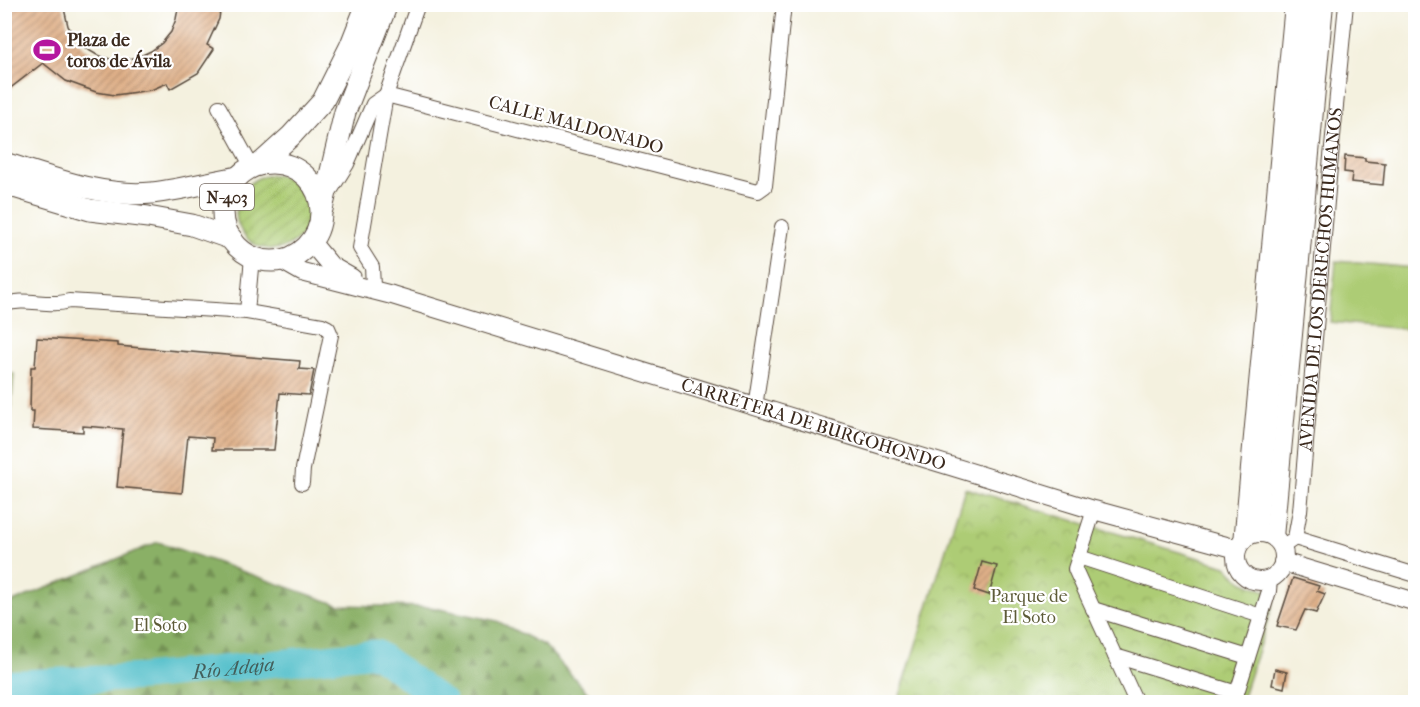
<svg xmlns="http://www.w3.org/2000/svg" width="1420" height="707" viewBox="0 0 1420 707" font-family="'IM FELL French Canon',serif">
<defs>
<pattern id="forest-firs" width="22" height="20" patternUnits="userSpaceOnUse" patternTransform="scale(1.5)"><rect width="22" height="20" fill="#8ab066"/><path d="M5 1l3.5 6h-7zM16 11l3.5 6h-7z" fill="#728f53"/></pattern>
<pattern id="park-crowns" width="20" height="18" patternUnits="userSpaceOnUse" patternTransform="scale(1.5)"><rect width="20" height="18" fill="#adcc74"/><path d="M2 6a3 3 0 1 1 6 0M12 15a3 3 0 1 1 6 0" fill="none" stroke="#96af64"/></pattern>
<pattern id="garden-furrows" width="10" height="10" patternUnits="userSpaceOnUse" patternTransform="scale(1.5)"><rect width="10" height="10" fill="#adcc74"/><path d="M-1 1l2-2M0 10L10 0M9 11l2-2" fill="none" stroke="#96af64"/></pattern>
<pattern id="building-hatch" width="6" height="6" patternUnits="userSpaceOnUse" patternTransform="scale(1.5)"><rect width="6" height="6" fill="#dfb088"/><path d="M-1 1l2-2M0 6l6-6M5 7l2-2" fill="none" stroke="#b68f6f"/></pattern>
</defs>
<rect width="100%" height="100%" fill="#fff"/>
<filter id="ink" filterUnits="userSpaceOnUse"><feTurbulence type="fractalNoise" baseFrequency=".0167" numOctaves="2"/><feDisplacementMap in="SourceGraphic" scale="12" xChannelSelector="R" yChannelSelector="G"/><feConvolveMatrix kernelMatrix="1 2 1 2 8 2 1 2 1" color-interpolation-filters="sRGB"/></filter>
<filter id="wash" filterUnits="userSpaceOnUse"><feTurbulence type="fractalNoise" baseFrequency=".008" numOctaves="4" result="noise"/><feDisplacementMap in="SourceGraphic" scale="24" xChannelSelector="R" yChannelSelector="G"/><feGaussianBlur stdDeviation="1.35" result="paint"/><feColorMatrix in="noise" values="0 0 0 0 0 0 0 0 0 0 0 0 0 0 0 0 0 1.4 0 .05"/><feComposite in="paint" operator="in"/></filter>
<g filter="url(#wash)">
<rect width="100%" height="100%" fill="#f4f1df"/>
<path fill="#adcc74" stroke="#747b49" stroke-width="1.5" d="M1336,261L1415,268V330L1330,322Z"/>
<path fill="url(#forest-firs)" stroke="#626d42" stroke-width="1.5" d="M158,542L339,605L430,607L497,621L545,646L596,702H5V605Z"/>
<g fill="url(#park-crowns)" stroke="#747b49" stroke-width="1.5">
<path d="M5,373L14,374L5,485L4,373Z"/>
<path d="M965,488L1226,566L1241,581L1266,591L1273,584L1280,583L1241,702H898Z"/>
</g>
<circle fill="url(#garden-furrows)" stroke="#747b49" stroke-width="1.5" cx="273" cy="212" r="37"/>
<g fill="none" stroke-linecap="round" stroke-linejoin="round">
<path stroke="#52bfca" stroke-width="27" id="s1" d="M4,684L144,677L376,653L443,702"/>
</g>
<g id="blocks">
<g fill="url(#building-hatch)">
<path d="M4,4H63L68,26L75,38L85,48L97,55L110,59L124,60L138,57L151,51L162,43L171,32L176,19L179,4H221L219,19L207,45L214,49L198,73L170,89L167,83L151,90L115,95L96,92L66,81L43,63L4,93Z"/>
<path d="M1345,156L1365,158V161L1385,163L1383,185L1351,182L1352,173L1344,172Z"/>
<path d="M37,338L118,343V346L300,361L299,369L314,370L309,395L280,393L274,450H212L213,438L188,436L182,493L117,487L123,429L83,426V432L33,429L34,411H30L31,367H35Z"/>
<path d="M982,562L997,566L989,595L974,590Z"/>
<path d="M1293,578L1319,586L1317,591L1325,594L1316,613L1305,610L1296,630L1277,626Z"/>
<path d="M1275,669L1287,672L1284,688L1272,685Z"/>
</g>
</g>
</g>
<g filter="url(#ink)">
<use href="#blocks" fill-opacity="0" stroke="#57483b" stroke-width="1.5"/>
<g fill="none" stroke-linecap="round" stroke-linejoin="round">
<defs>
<g id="minor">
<path d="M386,95L758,191L765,186L784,4"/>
<path d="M219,107L252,167"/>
<path d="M332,188L347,164L373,104L386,95"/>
<path d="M373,286L372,267L360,248L386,95L418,4"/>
<path d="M4,305C25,296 48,308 69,301L247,312L322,325L328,328L331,335L303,469L302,483"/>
<path d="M247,312L252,257"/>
<path d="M755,407L782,227"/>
<path d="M1094,510L1075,569L1136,702"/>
<path d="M1295,538L1416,575"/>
<path d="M1241,542L1292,4"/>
<path id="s2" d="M1282,547L1295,538L1300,511L1330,167L1346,4"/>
<path d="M1079,557L1261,616"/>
<path d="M1093,609L1248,657"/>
<path d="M1115,656L1237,693"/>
<path d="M1234,702L1269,591L1270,579"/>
</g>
<g id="major">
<path d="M311,242L331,266L352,278"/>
<path id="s3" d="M281,260L302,272L392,295L1094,510L1237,549"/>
<path d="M1257,533L1307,4"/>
<circle cx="1260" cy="557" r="24"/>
<path d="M1274,537L1324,4"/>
<path d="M1283,562L1416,602"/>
</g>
<g id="highway">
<path d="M4,163C51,177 102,198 152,193C181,190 209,182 238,177"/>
<circle cx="272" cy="212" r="49"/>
<path d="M259,165L291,136L323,101L350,47L367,4"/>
<path d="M4,184L90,210L148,217L192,225L232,239"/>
<path d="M322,209L345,112L387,4"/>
</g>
</defs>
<use href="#minor" stroke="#57483b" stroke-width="16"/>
<use href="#major" stroke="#57483b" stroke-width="20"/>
<use href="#highway" stroke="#57483b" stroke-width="23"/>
<use href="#minor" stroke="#fff" stroke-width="14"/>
<use href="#major" stroke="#fff" stroke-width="18"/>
<use href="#highway" stroke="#fff" stroke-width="21"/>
</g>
</g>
<defs>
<symbol id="stadium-bare" viewBox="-9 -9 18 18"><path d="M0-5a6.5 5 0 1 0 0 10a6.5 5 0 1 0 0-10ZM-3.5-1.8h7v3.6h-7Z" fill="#b5179e" stroke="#fff" stroke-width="2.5" paint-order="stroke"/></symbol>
</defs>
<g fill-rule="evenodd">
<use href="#stadium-bare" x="28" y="31" width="38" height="38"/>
</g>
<g text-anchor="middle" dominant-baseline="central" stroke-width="4.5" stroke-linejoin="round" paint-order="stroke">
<rect fill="#fff" stroke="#766a62" stroke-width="1.5" x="200" y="184" width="54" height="26" rx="4.5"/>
<g font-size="16" font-weight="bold" fill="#3b2a1e">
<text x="227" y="197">N-403</text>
</g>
<g font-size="18" font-weight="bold" fill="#3b2a1e" stroke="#fff" text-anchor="start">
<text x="67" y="40">Plaza de<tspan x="67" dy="21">toros de Ávila</tspan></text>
</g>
<g font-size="18" fill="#3b2a1e" stroke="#fff">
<text transform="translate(576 125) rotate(15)">CALLE MALDONADO</text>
<text stroke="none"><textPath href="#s2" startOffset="276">AVENIDA DE LOS DERECHOS HUMANOS</textPath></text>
<text stroke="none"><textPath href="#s3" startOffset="558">CARRETERA DE BURGOHONDO</textPath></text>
</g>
<g font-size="18" fill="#5d5b38" stroke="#fff">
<text x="1029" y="596">Parque de<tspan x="1029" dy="21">El Soto</tspan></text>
<text x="160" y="625">El Soto</text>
</g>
<g font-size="20" font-style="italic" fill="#435e5a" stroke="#fff">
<text stroke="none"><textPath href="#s1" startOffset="230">Río Adaja</textPath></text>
</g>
</g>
<rect width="1420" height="707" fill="none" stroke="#fff" stroke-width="24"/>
</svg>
